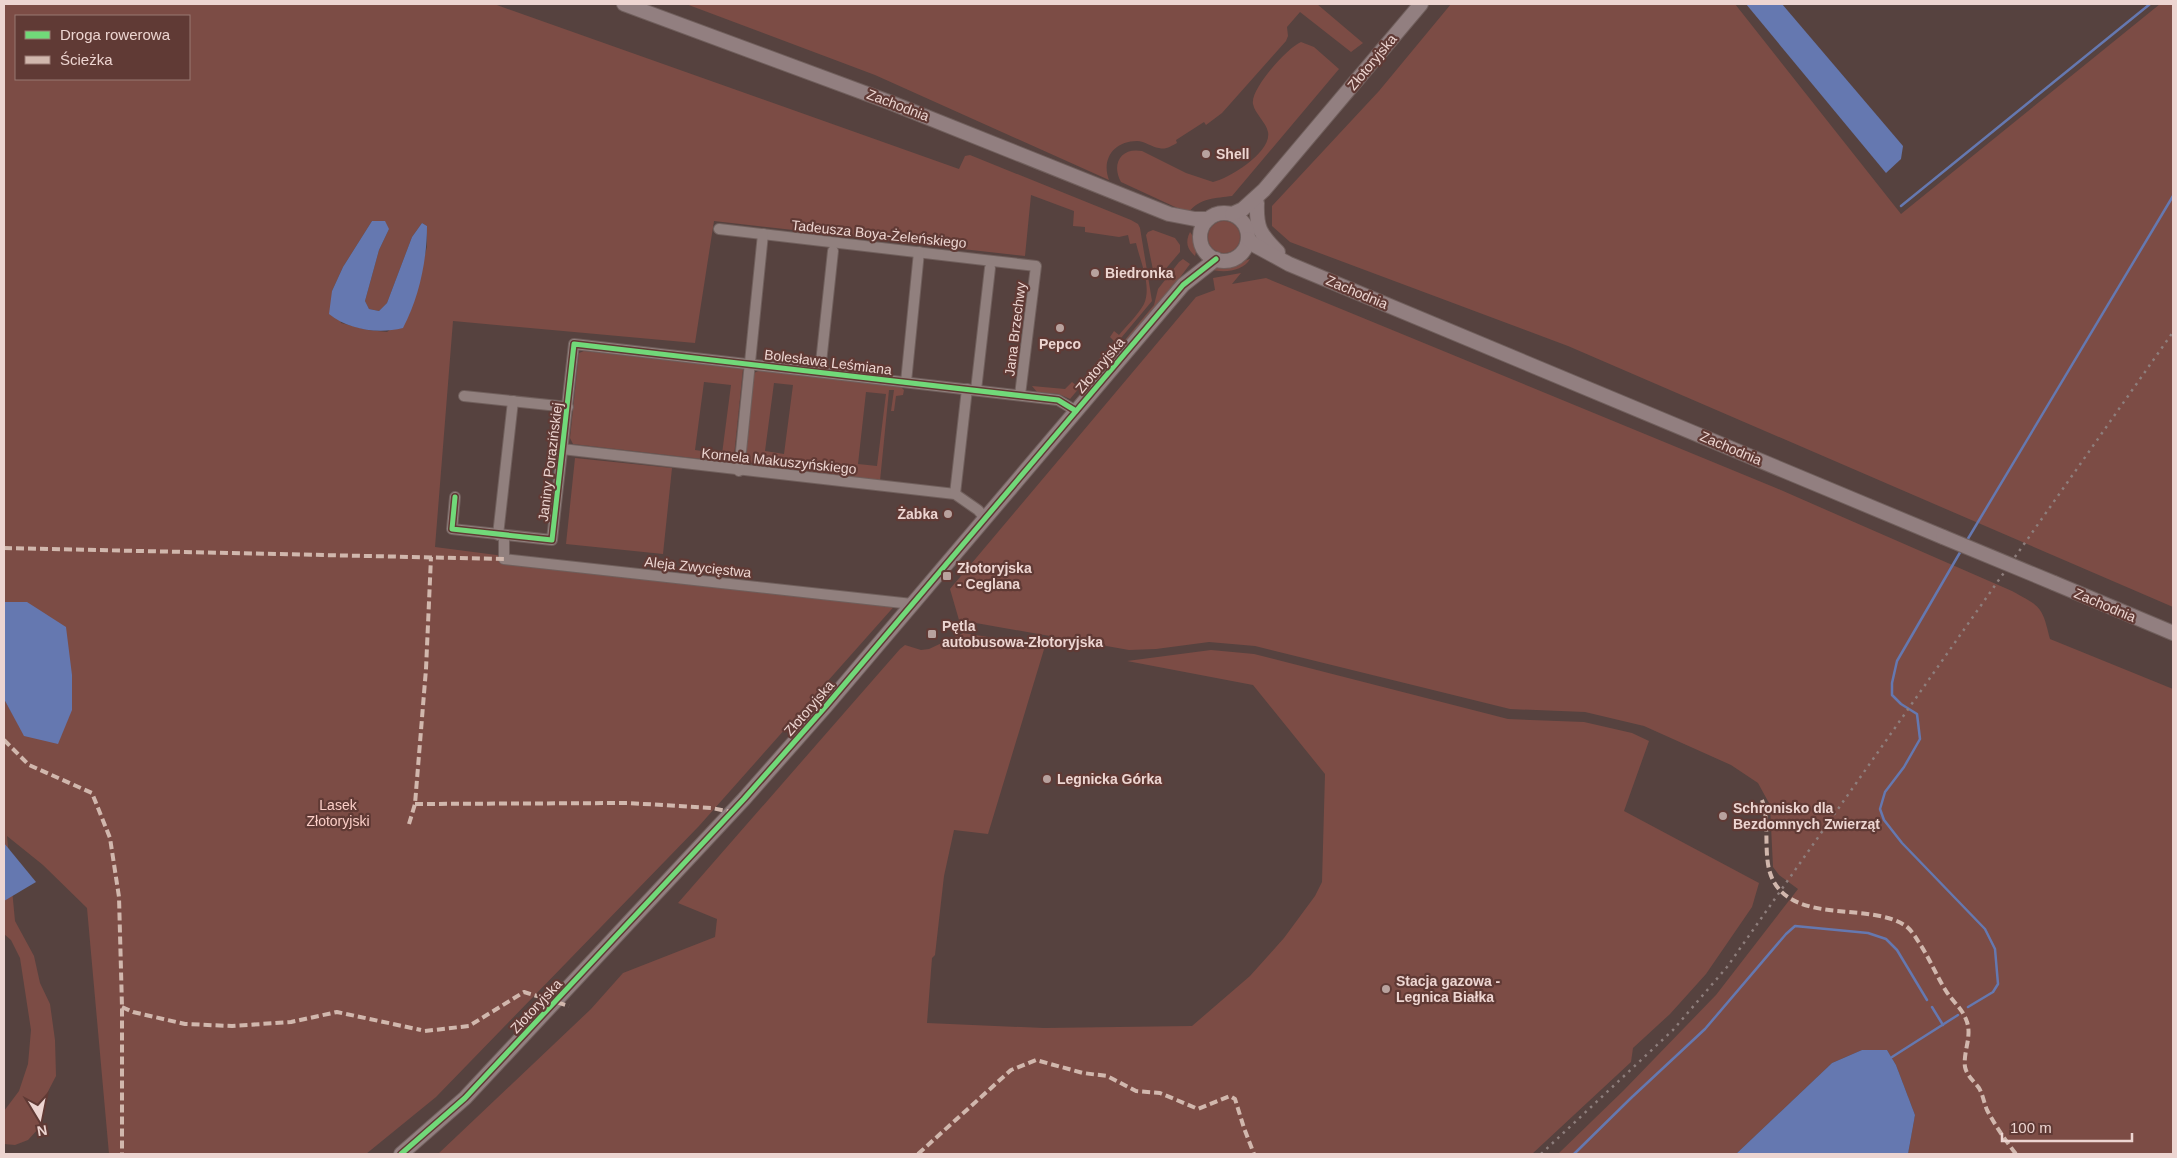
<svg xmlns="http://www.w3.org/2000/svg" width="2177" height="1158" viewBox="0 0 2177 1158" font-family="Arial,sans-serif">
<rect width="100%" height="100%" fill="#56423f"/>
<g fill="#7c4c45" fill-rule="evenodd">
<path d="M4,4H494L959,169L965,156L970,155L1131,220L1138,224L1140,228L1152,301L1070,399L1059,394L1037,392L1032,386L1065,389L1072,382L1077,386L1114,341L1110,337L1114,331L1119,335C1127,325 1138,315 1144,304C1152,286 1140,261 1136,243L1130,244L1128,235L1119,237L1085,232V227L1073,226L1074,211L1031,195L1025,256L714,221L695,343L453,321L435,547L675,578L898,602L699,826L436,1097L366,1154H109L87,908L43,865L7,836L15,921L34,956L40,983L50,1004L55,1040L56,1076L41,1105L39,1128L28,1140L15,1145L4,1144V1111L19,1091L28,1064L31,1030L20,958L11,940L4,934V699L25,736L27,602H4ZM16,16H189V79H16ZM372,221L389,229L379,250L365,301L369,309L379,311L387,303L412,237L422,223L427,226V247L409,315L387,332L368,330L341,323L332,291L343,267Z"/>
<path d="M686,4H1317L1363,43L1351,52L1300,12L1287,27L1288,36L1286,41L1222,113L1206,125L1204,122L1176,140L1177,143C1171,146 1166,150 1159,148C1151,147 1145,141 1137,141C1114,141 1101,159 1109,180L875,75Z"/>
<path d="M1451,4H1735L1901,214L2160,4H2173V607L1568,346L1290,242L1272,226V206L1379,91Z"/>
<path d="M1301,42L1314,47L1339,69L1232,196C1217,198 1199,198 1189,212H1186L1121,182C1111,164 1121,147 1142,151L1186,173L1213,182C1230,178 1272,152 1268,132C1266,122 1255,114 1253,104C1250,89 1288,47 1301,42Z"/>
<circle cx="1224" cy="237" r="16"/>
<path d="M1153,230L1175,238L1180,245V252L1158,278L1154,275L1146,235L1148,232Z"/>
<path d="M1190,232C1196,240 1198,246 1195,256C1187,249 1185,242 1190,232Z"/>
<path d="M1183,259L1190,264L1164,299L1079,398L1075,400L1154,305L1158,289L1179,262Z"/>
<path d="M1250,259C1243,272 1220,274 1208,268L1214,265H1231Z"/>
<path d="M1241,273L1232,284L1266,278L1776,488L2012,591C2041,607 2042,606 2050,639L2173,689V1154H1908L1915,1115L1896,1065L1887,1050H1862L1832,1063L1736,1154H1558L1624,1090L1716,995L1798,889L1779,875L1773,867L1770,805L1758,783L1731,765L1644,726L1585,712L1510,709L1255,646L1209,642L1156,649L1129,650L959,620L950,589L1196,297L1215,290L1213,278Z"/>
<path d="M584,351L743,369L734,456L728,462L573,444L570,438L579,353ZM704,382L731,385L722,454L695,450Z"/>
<path d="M761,370L901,387L904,390L903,395L896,396L894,411H891L894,390H889L880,481L759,467L742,458L751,374ZM774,383L793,385L784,454L765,451ZM866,392L886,394L877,466L858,464Z"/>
<path d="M575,458L672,468L663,554L566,544Z"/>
<path d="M963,633L1045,646L988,834L954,830L944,876L935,955L932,958L927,1023L1044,1028L1192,1026L1250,976L1284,938L1315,896L1322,882L1325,774L1253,685L1127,661L1211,650L1254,654L1508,719L1584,722L1632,733L1649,741L1624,811L1759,883L1752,907L1706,974L1670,1014L1633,1048L1631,1062L1532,1154H438L591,1009L623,973L715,937L717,919L678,903L900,649L905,645L921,650L929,649Z"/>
</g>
<g fill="#6578b0">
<path d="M1746,4H1782L1903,146L1901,159L1886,173Z"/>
<path d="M372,221H385L389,229L379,250L365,301L369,309L379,311L387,303L412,237L422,223L427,226C427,260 419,298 403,328C378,334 349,330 329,314L332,291L343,267Z"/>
<path d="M4,602H27L66,627L72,675V710L58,744L24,736L4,699Z"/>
<path d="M4,843L36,882L4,901Z"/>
<path d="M1862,1050H1887L1896,1065L1915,1115L1908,1154H1736L1832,1063Z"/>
</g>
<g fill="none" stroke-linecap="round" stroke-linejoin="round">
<g stroke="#6578b0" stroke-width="2.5">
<path d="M1901,206L2150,4"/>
<path d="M1966,542L2173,196"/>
<path d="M1962,549L1897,661L1892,683V695L1901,704L1917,714L1920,739L1904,767L1885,792L1880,809L1884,820L1902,843L1985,929L1995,949L1998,984L1993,992L1968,1007"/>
<path d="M1932,1007L1943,1025"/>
<path d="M1892,1057L1958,1015"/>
<path d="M1574,1154L1631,1098L1705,1029L1786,934L1795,926L1868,933L1886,939L1897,950L1927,1000"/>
</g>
<defs>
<g id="street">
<path d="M719,229L1036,266L1020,395"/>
<path d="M820,372L833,251"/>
<path d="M906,382L919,252"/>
<path d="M976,390L990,268"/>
<path d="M464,396L568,407"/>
<path d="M562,449L955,494L978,510L985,518"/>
<path d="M739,471L763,234"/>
<path d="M955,494L967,389"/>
<path d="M455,497L452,529L552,540L574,344L1058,400L1076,411"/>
<path d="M498,535L513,401"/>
<path d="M504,536V559L912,604"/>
</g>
<g id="secondary">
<path d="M624,4L889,102L1169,214L1195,219H1208"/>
<path d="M1257,203C1256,228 1260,234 1278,252"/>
<circle cx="1224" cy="237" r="24"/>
<path d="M1232,214L1243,209L1264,190L1421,4"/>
<path d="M1248,239L1256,246L1289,264L1943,537"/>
<path d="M2054,583L2173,633"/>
<path d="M401,1154L465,1098L744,799L826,706L1183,285L1216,259"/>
</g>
</defs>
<use href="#street" stroke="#705f5c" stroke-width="12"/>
<use href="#secondary" stroke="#705f5c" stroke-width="16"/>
<use href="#street" stroke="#91807e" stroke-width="10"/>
<use href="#secondary" stroke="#927f80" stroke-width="14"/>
<path stroke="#8e7e7c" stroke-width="2.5" stroke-dasharray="2.5 5" stroke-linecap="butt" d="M1541,1154L1673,1030L1727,967L2173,332"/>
<defs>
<path id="secondary-bridge" d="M1943,537L2054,583"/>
</defs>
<use href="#secondary-bridge" stroke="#705f5c" stroke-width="16" stroke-linecap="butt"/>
<use href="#secondary-bridge" stroke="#927f80" stroke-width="14"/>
<g stroke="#d1b7ad" stroke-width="4" stroke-dasharray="8 4" stroke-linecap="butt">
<path d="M4,548L504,559"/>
<path d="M4,740L29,765L92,793L110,838L119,897L122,1007V1154"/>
<path d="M1762,800C1771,825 1761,860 1774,882C1798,924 1870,902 1906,926C1911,930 1915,936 1918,941C1929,957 1936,975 1946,991C1953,1002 1963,1009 1967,1022C1972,1037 1963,1052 1965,1067C1967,1076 1974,1081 1979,1088C1983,1095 1984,1103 1987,1110C1995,1125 2005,1140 2016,1154"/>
<path d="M415,804L628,803L712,808L731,812"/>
<path d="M409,824L415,804L426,669L431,557"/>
<path d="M122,1007L133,1012L185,1024L232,1026L291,1022L337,1012L421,1030"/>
<path d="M425,1031L469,1026L524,992L569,1006"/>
<path d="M918,1154L1011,1070L1036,1060L1083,1073L1107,1076L1136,1091L1160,1093L1198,1109L1230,1096L1235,1099L1244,1128L1254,1154"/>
</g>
<defs>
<g id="cycleway">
<path d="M455,497L452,529L552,540L574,344L1058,400L1076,411"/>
<path d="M401,1154L465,1098L744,799L826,706L1183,285L1216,259"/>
</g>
</defs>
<use href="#cycleway" stroke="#603a35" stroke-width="8"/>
<use href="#cycleway" stroke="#71d979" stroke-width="5"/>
</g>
<g fill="#b8a29e" stroke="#603a35" stroke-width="2">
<circle cx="1206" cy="154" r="5"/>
<circle cx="1095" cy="273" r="5"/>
<circle cx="1060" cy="328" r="5"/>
<circle cx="948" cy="514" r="5"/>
<rect x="942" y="571" width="10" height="10" rx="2.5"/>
<rect x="927" y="629" width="10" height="10" rx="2.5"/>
<circle cx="1047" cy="779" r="5"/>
<circle cx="1723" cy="816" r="5"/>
<circle cx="1386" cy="989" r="5"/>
</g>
<g text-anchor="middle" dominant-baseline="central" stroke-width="4.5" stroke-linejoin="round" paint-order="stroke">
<g font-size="14" fill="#edd5d1" stroke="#603a35">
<text transform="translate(1372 62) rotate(-50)">Złotoryjska</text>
<text transform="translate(898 105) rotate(21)">Zachodnia</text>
<text transform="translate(879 234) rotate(6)">Tadeusza Boya-Żeleńskiego</text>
<text transform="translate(1357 292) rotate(23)">Zachodnia</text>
<text transform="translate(1015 329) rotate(-83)">Jana Brzechwy</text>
<text transform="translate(828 362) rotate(7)">Bolesława Leśmiana</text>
<text transform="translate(1100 365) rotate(-50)">Złotoryjska</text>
<text transform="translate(1731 448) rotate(23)">Zachodnia</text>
<text transform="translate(779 461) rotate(6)">Kornela Makuszyńskiego</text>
<text transform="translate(550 462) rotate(-83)">Janiny Porazińskiej</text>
<text transform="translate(698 567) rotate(6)">Aleja Zwycięstwa</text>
<text transform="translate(2105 605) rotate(23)">Zachodnia</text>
<text transform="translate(809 708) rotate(-49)">Złotoryjska</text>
<text transform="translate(536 1006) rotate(-47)">Złotoryjska</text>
</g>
<g font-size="14" font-weight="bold" fill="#edd5d1" stroke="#603a35" text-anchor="start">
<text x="1216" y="154">Shell</text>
<text x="1105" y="273">Biedronka</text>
<text x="1060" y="344" text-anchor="middle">Pepco</text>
<text x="938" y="514" text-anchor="end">Żabka</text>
<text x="957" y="568">Złotoryjska<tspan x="957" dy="16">- Ceglana</tspan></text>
<text x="942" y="626">Pętla<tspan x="942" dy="16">autobusowa-Złotoryjska</tspan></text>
<text x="1057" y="779">Legnicka Górka</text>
<text x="1733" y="808">Schronisko dla<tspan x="1733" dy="16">Bezdomnych Zwierząt</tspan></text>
<text x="1396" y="981">Stacja gazowa -<tspan x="1396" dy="16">Legnica Białka</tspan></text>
</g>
<g font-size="14" fill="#fbcec7" stroke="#603a35">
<text x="338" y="805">Lasek<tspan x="338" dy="16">Złotoryjski</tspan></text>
</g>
</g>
<rect width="2177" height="1158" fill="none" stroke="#edd5d1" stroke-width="10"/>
<rect x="15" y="15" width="175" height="65" fill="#603a35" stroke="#987873"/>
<rect x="25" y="31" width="25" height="8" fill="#71d979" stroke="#987873"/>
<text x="60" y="40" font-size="15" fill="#edd5d1">Droga rowerowa</text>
<rect x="25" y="56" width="25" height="8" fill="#d1b7ad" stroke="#987873"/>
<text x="60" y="65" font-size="15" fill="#edd5d1">Ścieżka</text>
<g transform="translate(40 1118) rotate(170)" stroke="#603a35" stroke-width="4" paint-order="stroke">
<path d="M0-4L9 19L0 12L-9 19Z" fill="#edd5d1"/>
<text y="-8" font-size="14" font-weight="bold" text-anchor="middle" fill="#edd5d1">N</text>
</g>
<path d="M2002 1133v8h130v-8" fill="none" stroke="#edd5d1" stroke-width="2.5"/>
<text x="2010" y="1133" font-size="15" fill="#edd5d1" stroke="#603a35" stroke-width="4" paint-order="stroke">100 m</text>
</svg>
